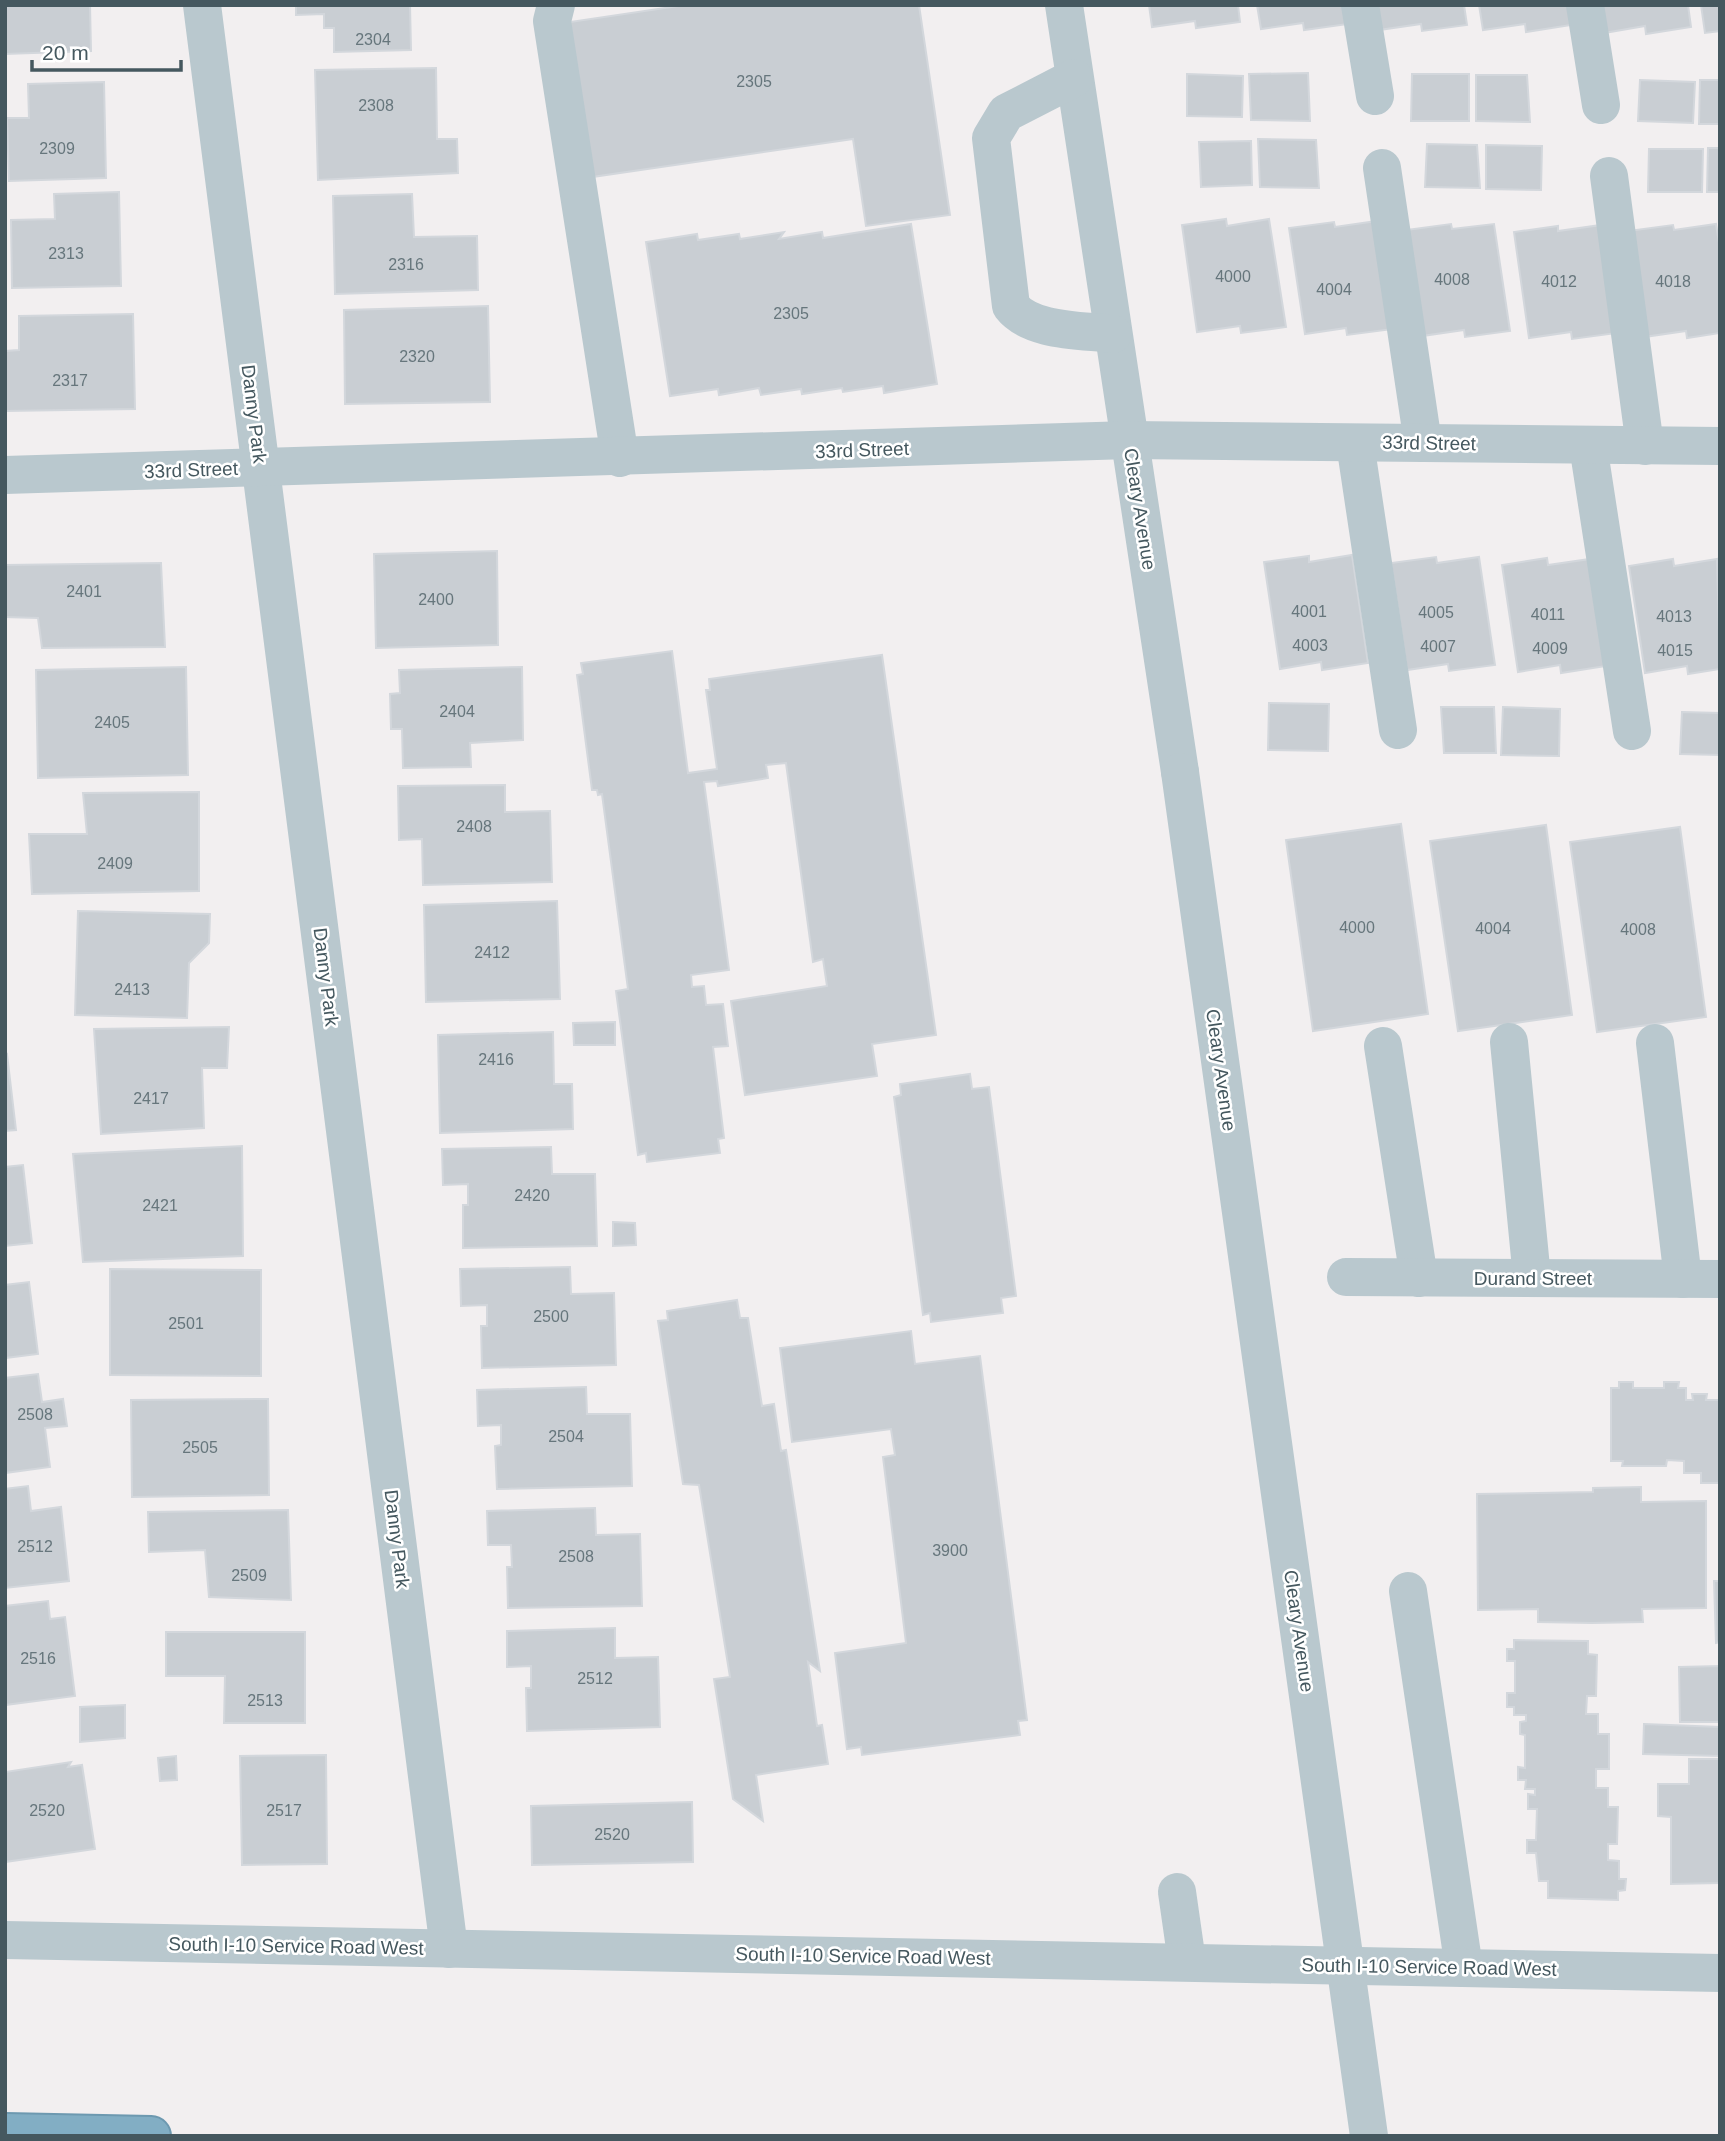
<svg xmlns="http://www.w3.org/2000/svg" width="1725" height="2141" viewBox="0 0 1725 2141" font-family="Arial,sans-serif">
<rect width="100%" height="100%" fill="#f2eff0"/>
<g fill="#c9ced3" stroke="#d3d7dc" stroke-width="2">
<path d="M5,5H90L91,51L5,54Z"/>
<path d="M296,5H410L411,50L334,52V28H324V14L296,15Z"/>
<path d="M685,5H919L950,215L866,226L853,139L592,177L570,22Z"/>
<path d="M1149,5H1238L1240,22L1196,28L1195,21L1152,27Z"/>
<path d="M1257,5H1346L1348,24L1304,30L1303,23L1261,29Z"/>
<path d="M1375,5H1464L1467,25L1422,31L1421,24L1379,30Z"/>
<path d="M1479,5H1568L1571,25L1526,32L1525,24L1483,30Z"/>
<path d="M1600,5H1688L1691,27L1646,34L1645,26L1604,33Z"/>
<path d="M1701,5H1720V31L1705,33Z"/>
<path d="M436,68L437,139H457L458,173L318,180L315,70Z"/>
<path d="M1308,73L1310,121L1251,120L1249,74Z"/>
<path d="M1187,74L1243,76L1242,117L1187,116Z"/>
<path d="M1412,74H1469V121H1411Z"/>
<path d="M1476,75H1527L1530,122L1476,121Z"/>
<path d="M1640,80L1695,82L1693,123L1638,121Z"/>
<path d="M1700,80H1720V124H1699Z"/>
<path d="M104,82L106,178L9,181L7,118H29L28,84Z"/>
<path d="M1258,139L1316,140L1319,188L1260,187Z"/>
<path d="M1251,141L1252,185L1201,187L1199,142Z"/>
<path d="M1427,144L1477,145L1480,188L1425,187Z"/>
<path d="M1486,145L1542,146L1541,190L1486,189Z"/>
<path d="M1708,148H1720V192H1707Z"/>
<path d="M1649,149H1703L1702,192H1648Z"/>
<path d="M119,192L121,286L12,288L11,220L55,219L54,194Z"/>
<path d="M412,194L414,237L477,236L478,290L335,294L333,196Z"/>
<path d="M1226,219L1227,226L1269,219L1286,327L1241,333L1240,326L1197,332L1182,225Z"/>
<path d="M1377,221L1393,329L1347,335L1346,328L1305,334L1289,228L1334,222L1335,227Z"/>
<path d="M911,224L937,384L884,393L883,386L843,392L842,388L802,394L801,389L761,395L759,388L719,395L718,389L670,396L646,242L697,234L698,240L739,234L740,239L784,232L779,239L822,232L823,238Z"/>
<path d="M1451,224L1452,229L1494,224L1510,331L1465,337L1464,330L1422,336L1406,230Z"/>
<path d="M1716,224L1720,249V333L1687,338L1686,331L1644,337L1628,231L1673,225L1674,230Z"/>
<path d="M1601,225L1617,333L1572,339L1571,332L1529,338L1514,232L1558,226V231Z"/>
<path d="M488,306L490,402L345,404L344,310Z"/>
<path d="M133,314L135,409L5,411V351L19,350V316Z"/>
<path d="M497,551L498,645L376,648L374,554Z"/>
<path d="M1352,555L1368,663L1322,670L1321,662L1280,669L1264,562L1309,556V562Z"/>
<path d="M1436,557L1437,563L1479,557L1495,665L1449,671L1448,664L1407,670L1391,563Z"/>
<path d="M1547,558L1548,565L1590,559L1606,666L1561,673L1560,665L1518,672L1502,565Z"/>
<path d="M1673,559L1674,566L1717,559L1720,669L1688,674L1687,666L1645,673L1629,566Z"/>
<path d="M161,563L165,647L42,648L38,618L5,617V565Z"/>
<path d="M672,651L688,773L717,769L706,690H710L709,679L882,655L936,1035L872,1044L877,1076L745,1095L731,1001L827,986L823,959L813,962L786,763L766,765L768,778L718,786L717,781L704,782L729,970L691,975L692,987L704,986L706,1005L723,1004L728,1046L713,1047L724,1138L718,1139L720,1153L647,1162L646,1153L638,1155L616,991L628,989L602,794L598,795L597,790H592L577,675L583,674L581,663Z"/>
<path d="M186,667L188,775L38,778L36,670Z"/>
<path d="M522,667L523,740L470,743L471,767L403,768L402,729H391L390,694L400,693L399,670Z"/>
<path d="M1269,703L1329,704L1328,751L1268,750Z"/>
<path d="M1441,707H1494L1496,753H1444Z"/>
<path d="M1503,707L1560,709L1559,756L1501,755Z"/>
<path d="M1682,712L1720,713V755L1680,754Z"/>
<path d="M505,785V812L550,811L552,882L423,885L422,839L399,840L398,786Z"/>
<path d="M199,792V891L32,894L29,834H87L83,793Z"/>
<path d="M1401,824L1428,1014L1313,1031L1286,840Z"/>
<path d="M1546,825L1572,1015L1458,1031L1430,841Z"/>
<path d="M1680,827L1706,1017L1597,1032L1570,842Z"/>
<path d="M557,901L560,999L426,1002L424,905Z"/>
<path d="M78,911L210,914L209,943L189,963L187,1018L75,1015Z"/>
<path d="M615,1022V1045H574L573,1023Z"/>
<path d="M229,1027L227,1068H202L204,1128L101,1134L94,1029Z"/>
<path d="M553,1032L554,1084H572L573,1129L440,1133L438,1035Z"/>
<path d="M7,1054L16,1130L5,1131V1055Z"/>
<path d="M970,1074L972,1089L989,1087L1016,1296L1001,1298L1003,1313L931,1322L930,1313L923,1315L894,1097L901,1095L900,1084Z"/>
<path d="M242,1146L243,1256L83,1262L73,1154Z"/>
<path d="M551,1147L552,1174H595L597,1246L463,1248V1205H468V1184L443,1185L442,1149Z"/>
<path d="M23,1165L32,1243L5,1246V1167Z"/>
<path d="M613,1222L635,1223L636,1245L613,1246Z"/>
<path d="M570,1267L571,1294L614,1293L616,1365L482,1368L481,1326H487V1305L461,1306L460,1269Z"/>
<path d="M110,1269L261,1270V1376L110,1375Z"/>
<path d="M29,1282L38,1354L5,1358V1285Z"/>
<path d="M737,1300L740,1318H748L762,1406L774,1404L781,1451L786,1450L820,1671L808,1662L817,1726L822,1725L828,1764L756,1775L763,1821L733,1799L714,1679L730,1677L699,1485L683,1484L658,1321L668,1320L667,1311Z"/>
<path d="M911,1331L915,1364L980,1356L1027,1720L1018,1721L1020,1735L862,1755L861,1747L847,1749L835,1653L906,1643L883,1457L895,1455L891,1429L792,1442L780,1348Z"/>
<path d="M38,1374L42,1402L63,1399L67,1426L45,1428L50,1467L5,1473V1378Z"/>
<path d="M1619,1382H1633V1388H1664V1382H1679L1678,1388H1686V1400H1693L1692,1394H1707L1706,1400H1720V1483H1701V1473H1684V1461L1667,1460L1666,1466H1622L1623,1461H1611V1388H1619Z"/>
<path d="M586,1387L587,1414H630L632,1486L497,1489L495,1446L501,1445V1425L478,1426L477,1390Z"/>
<path d="M268,1399L269,1495L132,1497L131,1400Z"/>
<path d="M28,1486L31,1511L61,1507L69,1581L5,1588V1489Z"/>
<path d="M1641,1487V1502L1706,1501V1608L1642,1609L1643,1622L1592,1623L1538,1622V1609L1478,1610L1477,1494L1593,1492V1488Z"/>
<path d="M595,1508L596,1535L640,1534L642,1606L508,1608L507,1567H512L511,1545H488L487,1511Z"/>
<path d="M288,1510L291,1600L209,1597L205,1550L149,1552L148,1512Z"/>
<path d="M1714,1581H1720V1642L1716,1643Z"/>
<path d="M48,1601L50,1619L65,1617L75,1696L5,1705V1606Z"/>
<path d="M615,1628V1658L658,1657L660,1727L527,1731L526,1688H531V1666L507,1667V1631Z"/>
<path d="M166,1632H305V1723H224L225,1676H166Z"/>
<path d="M1514,1640L1588,1641V1654L1597,1655L1596,1696H1587L1586,1714H1598V1734H1609V1769H1596V1788H1608V1807H1618L1617,1844H1608V1860L1619,1861V1879H1626L1625,1890L1618,1891V1900L1548,1898V1881H1539L1536,1853H1527V1840H1536L1537,1809H1528V1794L1535,1795V1789H1525L1526,1780H1518V1767L1525,1768V1735L1520,1734V1722L1526,1721V1715H1514V1707H1507V1693H1515V1661H1507V1649H1514Z"/>
<path d="M1720,1666V1722H1680L1679,1667Z"/>
<path d="M125,1705V1738L80,1742V1707Z"/>
<path d="M1644,1724L1720,1727V1756L1643,1754Z"/>
<path d="M326,1755L327,1864L242,1865L240,1756Z"/>
<path d="M176,1756L177,1780L160,1781L158,1758Z"/>
<path d="M1689,1759H1720V1883L1671,1884V1817L1658,1816V1784H1689Z"/>
<path d="M71,1762L68,1767L82,1765L95,1849L5,1862V1772Z"/>
<path d="M692,1802L693,1862L532,1865L531,1806Z"/>
</g>
<g fill="none" stroke-linecap="round" stroke-linejoin="round">
<defs>
<path id="highway" d="M5,2133L151,2136"/>
</defs>
<use href="#highway" stroke="#6d99b0" stroke-width="42"/>
<g stroke="#b9c8ce" stroke-width="38">
<path d="M202,5L449,1949"/>
<path d="M556,5L552,21L620,458"/>
<path d="M1064,5L1180,772"/>
<path d="M1360,5L1375,96"/>
<path d="M1585,5L1601,105"/>
<path d="M1074,78L1006,113L991,138L1011,306C1031,332 1082,330 1113,334"/>
<path d="M1382,168L1423,443"/>
<path d="M1609,176L1645,446"/>
<path d="M1355,443L1398,730"/>
<path d="M1588,445L1632,731"/>
<path d="M5,475L1129,440L1720,446"/>
<path d="M1509,1042L1532,1278"/>
<path d="M1655,1043L1683,1279"/>
<path d="M1383,1046L1419,1278"/>
<path d="M1346,1277L1720,1279"/>
<path d="M1408,1591L1464,1968"/>
<path d="M1177,1892L1187,1962"/>
<path d="M5,1940L1720,1973"/>
</g>
<use href="#highway" stroke="#82aec4" stroke-width="38"/>
<path stroke="#b9c8ce" stroke-width="38" d="M1180,772L1369,2136"/>
</g>
<g text-anchor="middle" dominant-baseline="central" stroke-width="5" stroke-linejoin="round" paint-order="stroke">
<g font-size="16" fill="#66767c">
<text x="373" y="39">2304</text>
<text x="754" y="81">2305</text>
<text x="376" y="105">2308</text>
<text x="57" y="148">2309</text>
<text x="66" y="253">2313</text>
<text x="406" y="264">2316</text>
<text x="1233" y="276">4000</text>
<text x="1452" y="279">4008</text>
<text x="1559" y="281">4012</text>
<text x="1673" y="281">4018</text>
<text x="1334" y="289">4004</text>
<text x="791" y="313">2305</text>
<text x="417" y="356">2320</text>
<text x="70" y="380">2317</text>
<text x="84" y="591">2401</text>
<text x="436" y="599">2400</text>
<text x="1309" y="611">4001</text>
<text x="1436" y="612">4005</text>
<text x="1548" y="614">4011</text>
<text x="1674" y="616">4013</text>
<text x="1310" y="645">4003</text>
<text x="1438" y="646">4007</text>
<text x="1550" y="648">4009</text>
<text x="1675" y="650">4015</text>
<text x="457" y="711">2404</text>
<text x="112" y="722">2405</text>
<text x="474" y="826">2408</text>
<text x="115" y="863">2409</text>
<text x="1357" y="927">4000</text>
<text x="1493" y="928">4004</text>
<text x="1638" y="929">4008</text>
<text x="492" y="952">2412</text>
<text x="132" y="989">2413</text>
<text x="496" y="1059">2416</text>
<text x="151" y="1098">2417</text>
<text x="532" y="1195">2420</text>
<text x="160" y="1205">2421</text>
<text x="551" y="1316">2500</text>
<text x="186" y="1323">2501</text>
<text x="35" y="1414">2508</text>
<text x="566" y="1436">2504</text>
<text x="200" y="1447">2505</text>
<text x="35" y="1546">2512</text>
<text x="950" y="1550">3900</text>
<text x="576" y="1556">2508</text>
<text x="249" y="1575">2509</text>
<text x="38" y="1658">2516</text>
<text x="595" y="1678">2512</text>
<text x="265" y="1700">2513</text>
<text x="47" y="1810">2520</text>
<text x="284" y="1810">2517</text>
<text x="612" y="1834">2520</text>
</g>
<g font-size="19" fill="#45585f" stroke="#fff">
<text transform="translate(254 414) rotate(83)">Danny Park</text>
<text transform="translate(1429 443) rotate(1)">33rd Street</text>
<text transform="translate(862 450) rotate(-2)">33rd Street</text>
<text transform="translate(191 470) rotate(-2)">33rd Street</text>
<text transform="translate(1140 509) rotate(81)">Cleary Avenue</text>
<text transform="translate(326 977) rotate(83)">Danny Park</text>
<text transform="translate(1221 1070) rotate(82)">Cleary Avenue</text>
<text x="1533" y="1278">Durand Street</text>
<text transform="translate(397 1539) rotate(83)">Danny Park</text>
<text transform="translate(1299 1631) rotate(82)">Cleary Avenue</text>
<text transform="translate(296 1946) rotate(1)">South I-10 Service Road West</text>
<text transform="translate(863 1956) rotate(1)">South I-10 Service Road West</text>
<text transform="translate(1429 1967) rotate(1)">South I-10 Service Road West</text>
</g>
</g>
<rect width="1725" height="2141" fill="none" stroke="#45585f" stroke-width="14"/>
<path d="M32 60v10h149v-10" fill="none" stroke="#45585f" stroke-width="3.5"/>
<text x="42" y="60" font-size="21" fill="#45585f" stroke="#ffffff" stroke-width="5" paint-order="stroke">20 m</text>
</svg>
